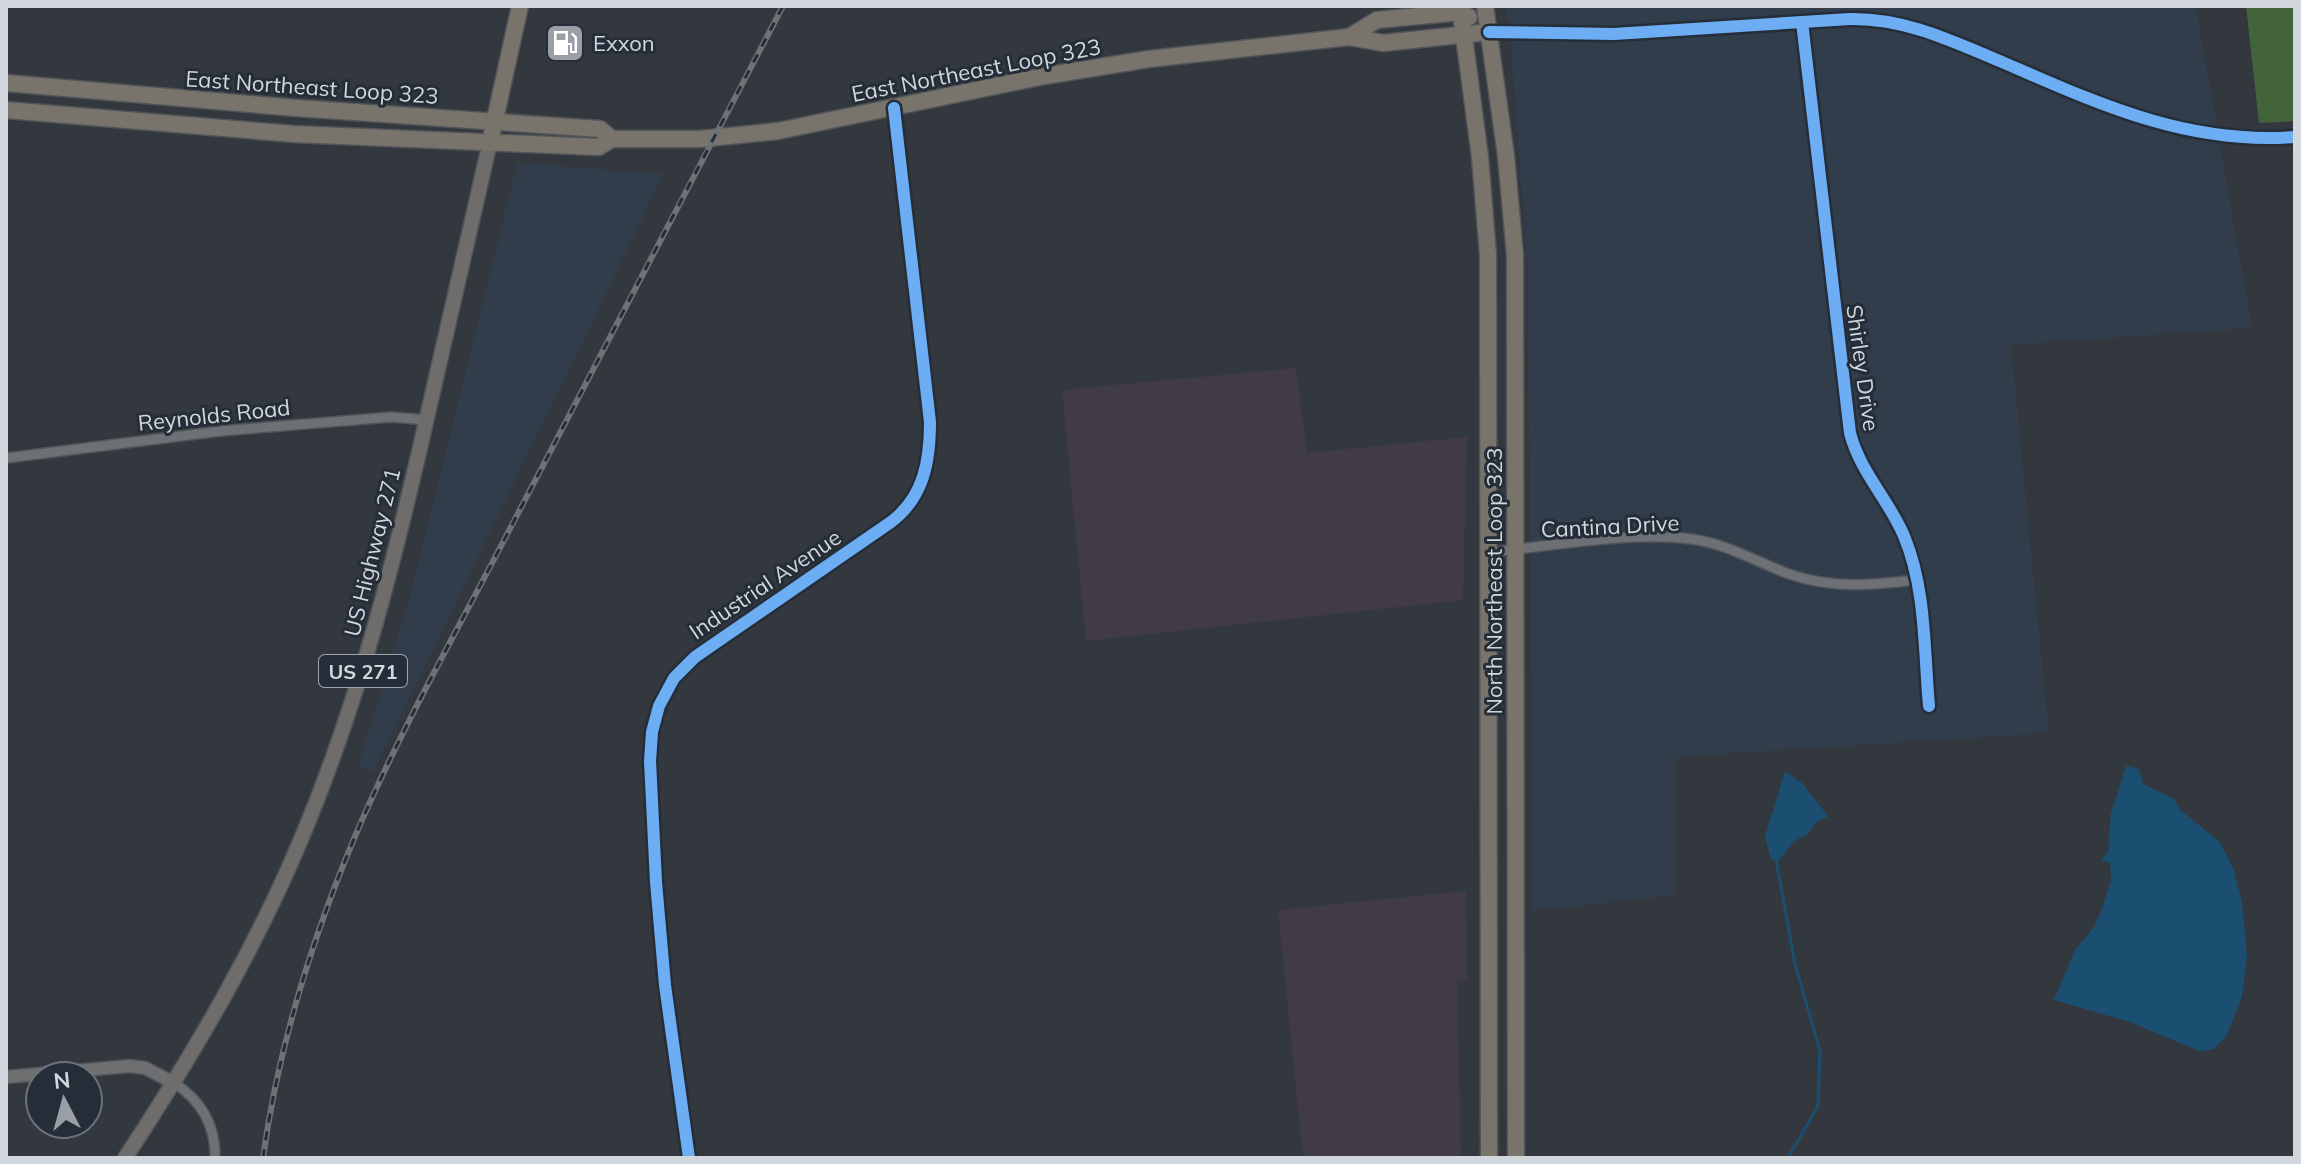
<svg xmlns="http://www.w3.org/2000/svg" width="2301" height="1164" viewBox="0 0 2301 1164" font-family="Mulish,sans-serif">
<rect width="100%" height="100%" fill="#33383e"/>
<g fill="#413b49">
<path d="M1296,368L1307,453L1467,437L1463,600L1086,641L1062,390Z"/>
<path d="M1466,891L1467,979H1457L1461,1158H1303L1278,910Z"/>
</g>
<g fill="#313d4b">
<path d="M1505,6H2196L2252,328L2011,345L2049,733L1676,757V895L1532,911L1528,273L1509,24Z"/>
<path d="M517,163L664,174L374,771L358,767L411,593Z"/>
</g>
<path fill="#43633b" d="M2246,6H2295V121L2259,123Z"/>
<g fill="#1a4f71">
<path d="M2126,766L2139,769L2143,784L2174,799L2180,810L2219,841L2234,870L2242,903L2247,956L2242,996L2226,1037L2213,1049L2199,1051L2130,1022L2054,1000L2075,950L2094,927L2101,911L2111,880L2110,863L2101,860L2108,852L2111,813Z"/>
<path d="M1785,771L1802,783L1828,816L1817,822L1808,834L1794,841L1779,860L1771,859L1765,837Z"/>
</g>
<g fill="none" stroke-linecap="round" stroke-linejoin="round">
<path stroke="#1a4f71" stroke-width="3" d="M1776,860L1795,964L1820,1051L1818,1106L1788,1158"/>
<defs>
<g id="street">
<path d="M1802,22L1850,433C1860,472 1889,500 1904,536C1926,588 1924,651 1929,706"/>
<path d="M6,458L221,431L391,417L427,420"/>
<path d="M1490,552C1554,546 1628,531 1691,539C1725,543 1757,562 1789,574C1831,589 1873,585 1916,580"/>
<path d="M174,1083C201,1100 216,1126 215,1158"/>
<path d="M689,1158L665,985L656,882L650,761L652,732L659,706L674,678L695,657L891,522C924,497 930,461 930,422L894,108"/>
</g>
<g id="secondary">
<path d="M1489,32L1614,34L1850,19C1905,18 1952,41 2002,62C2099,104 2187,145 2295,137"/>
<path d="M6,1077L130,1066L145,1068L174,1083"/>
</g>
<path id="primary" d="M125,1158C195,1052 259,943 307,825C362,691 396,554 428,413C449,323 470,233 490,142"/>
<g id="highway">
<path d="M1460,6L1480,157L1488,255L1489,1158"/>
<path d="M1485,6L1506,156L1515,255L1516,1158"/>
<path d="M1349,37L1377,20L1461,12L1469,17"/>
<path d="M6,83L296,108L600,129L612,139"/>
<path d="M6,110L294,134L599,147L612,139H700L778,131L1044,76L1149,59L1349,37L1383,43L1489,32"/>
<path d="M492,133L520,6"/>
</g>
</defs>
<use href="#street" stroke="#505459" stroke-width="12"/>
<use href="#secondary" stroke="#505459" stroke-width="15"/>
<use href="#primary" stroke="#505459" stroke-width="17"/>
<use href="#highway" stroke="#505459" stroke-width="19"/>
<use href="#street" stroke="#6d7075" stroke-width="9"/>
<use href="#secondary" stroke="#6e6f70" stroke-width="12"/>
<use href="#primary" stroke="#6e6d6b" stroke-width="14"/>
<use href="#highway" stroke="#78746b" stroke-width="16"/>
<defs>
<path id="rail" d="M263,1158C278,1048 313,936 356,834C402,726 461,624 514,521C604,349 693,177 783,6"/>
</defs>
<use href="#rail" stroke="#6e7276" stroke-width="6"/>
<use href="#rail" stroke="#252e38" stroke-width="3" stroke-dasharray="9" stroke-linecap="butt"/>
<defs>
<g id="cycleway">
<path d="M1802,22L1850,433C1860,472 1889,500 1904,536C1926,588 1924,651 1929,706"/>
<path d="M1489,32L1614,34L1850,19C1905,18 1952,41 2002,62C2099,104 2187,145 2295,137"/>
<path d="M689,1158L665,985L656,882L650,761L652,732L659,706L674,678L695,657L891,522C924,497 930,461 930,422L894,108"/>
</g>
</defs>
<use href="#cycleway" stroke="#252e38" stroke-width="17"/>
<use href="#cycleway" stroke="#6dadf4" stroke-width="12"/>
</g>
<defs>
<symbol id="fuel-square" viewBox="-11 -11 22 22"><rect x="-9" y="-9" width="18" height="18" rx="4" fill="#9a9fa6" stroke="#252e38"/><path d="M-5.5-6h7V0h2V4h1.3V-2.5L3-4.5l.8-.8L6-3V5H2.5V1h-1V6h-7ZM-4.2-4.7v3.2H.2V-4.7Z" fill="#fff"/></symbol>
</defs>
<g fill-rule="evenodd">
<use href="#fuel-square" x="543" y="21" width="44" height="44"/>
</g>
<g text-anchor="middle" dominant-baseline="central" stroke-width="6" stroke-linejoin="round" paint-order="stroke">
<rect fill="#252e38" stroke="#9ea4ac" stroke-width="2" x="319" y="655" width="88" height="32" rx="6"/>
<g font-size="20" font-weight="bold" fill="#d2d7de">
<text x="363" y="671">US 271</text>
</g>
<g font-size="22" fill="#d2d7de" stroke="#252e38" text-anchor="start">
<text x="593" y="43">Exxon</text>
</g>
<g font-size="22" fill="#d2d7de" stroke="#252e38">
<text transform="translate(976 70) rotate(-11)">East Northeast Loop 323</text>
<text transform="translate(312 87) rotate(4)">East Northeast Loop 323</text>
<text transform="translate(1863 368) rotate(82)">Shirley Drive</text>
<text transform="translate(214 415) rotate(-6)">Reynolds Road</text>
<text transform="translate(1610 526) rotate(-3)">Cantina Drive</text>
<text transform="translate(372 552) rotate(-76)">US Highway 271</text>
<text transform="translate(1494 581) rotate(-90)">North Northeast Loop 323</text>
<text transform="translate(765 584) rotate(-34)">Industrial Avenue</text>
</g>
</g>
<rect width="2301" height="1164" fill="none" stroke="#d2d7de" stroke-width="16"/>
<g transform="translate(64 1100) rotate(354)"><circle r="38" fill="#252e38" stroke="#6a727a" stroke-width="2"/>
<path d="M0-6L14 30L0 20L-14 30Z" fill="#9a9fa6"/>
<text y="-12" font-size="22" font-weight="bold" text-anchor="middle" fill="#d2d7de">N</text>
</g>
</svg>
